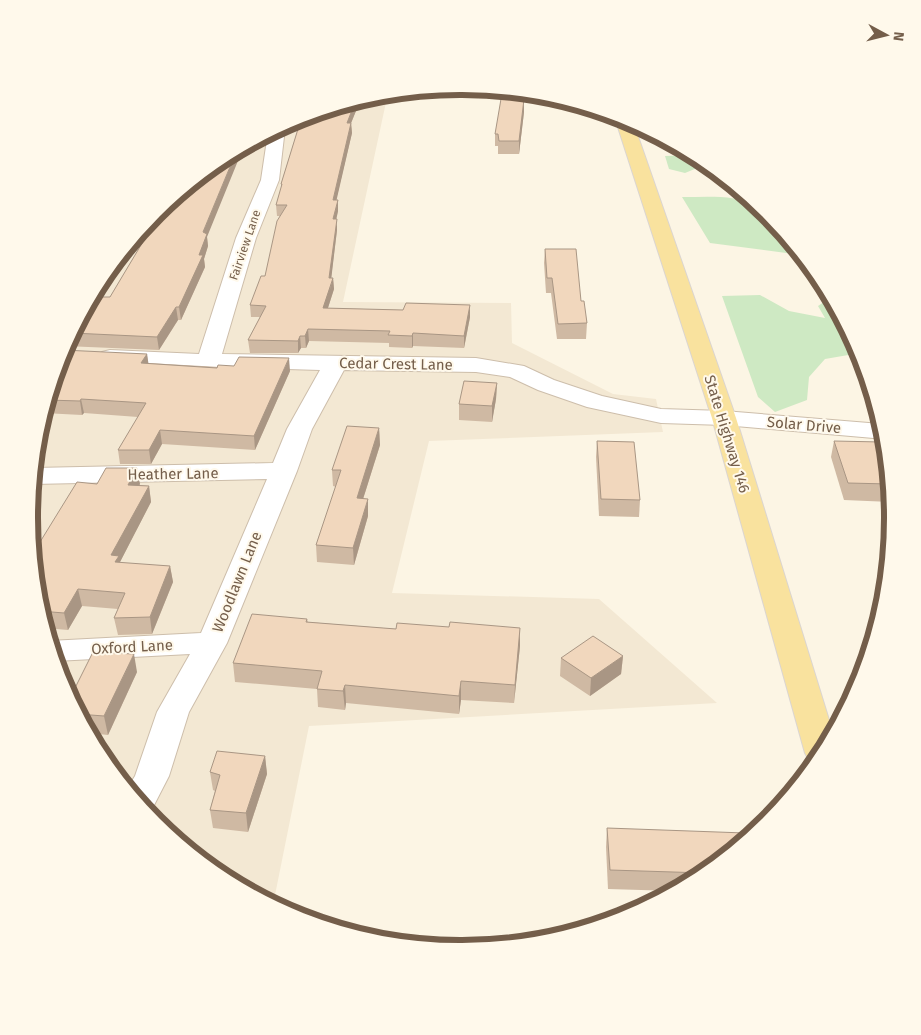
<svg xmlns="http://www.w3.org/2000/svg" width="921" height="1035" viewBox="0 0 921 1035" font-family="'Fira Sans',sans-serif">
<rect width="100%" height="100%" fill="#fcf5e4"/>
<path fill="#f3e8d3" d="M388,93L343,302L511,303L512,343L613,394L656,399L663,432L429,441L392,593L599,599L717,703L309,726L273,905L220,876L155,823L101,757L62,682L37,601L29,517L37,433L62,352L102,277L155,212L221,158L296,119L377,94Z"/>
<g fill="#cee9c3">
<path d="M693,155L707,164L685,173L669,169L665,156Z"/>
<path d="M682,197C707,197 735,194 758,206C770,212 791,243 801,255L710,243Z"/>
<path d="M760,295L789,311L825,318L818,306L830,298L860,353L825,359L809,377L807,400L775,412L758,397L722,296Z"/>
</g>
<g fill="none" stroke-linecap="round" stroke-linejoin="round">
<defs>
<path id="street" d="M283,125L285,128L279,180L256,238L222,354L476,358L524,366L554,380L602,396L661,409L724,411L881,424L885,439L724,425L661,423L587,407L538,390L510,377L476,372L344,370L312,429L297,471L227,643L189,712L169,776L151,811L147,813L127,789L135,776L157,712L190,654L55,661L49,641L201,633L267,479L33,484L34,468L273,463L287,429L320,370L110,364L102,362L98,357L102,352L110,350L199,354L236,238L261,180L268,133Z"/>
<path id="primary" d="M616,116L633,122L736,418L833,733L815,763L810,762L805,753L712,418L615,118Z"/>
</defs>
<use href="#street" stroke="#cdbeab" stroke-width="2"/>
<use href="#primary" stroke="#dbd5d0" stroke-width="2"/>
<use href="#street" fill="#fff" fill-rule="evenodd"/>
<use href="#primary" fill="#f9e29e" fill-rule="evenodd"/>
</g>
<g fill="#cfb9a3">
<path d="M524,99V112L519,154H498V146H495V134Z"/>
<path d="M357,100L358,106L351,123L352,133L336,200H338V211L336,219L337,230L331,278H333L334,289L328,308L403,310L470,305V317L464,348L413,346L412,348L389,347V343L309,341L306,348H301L298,353H250L248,340L260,317H251L250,305L265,276L280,216H277L276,205L281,189V184L302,116Z"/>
<path d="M207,237L208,246L204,259L205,267L181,320H178L159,350L65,346L91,297H110L143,242V240Z"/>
<path d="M545,249L581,301L587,323L586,339H557L551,293H546L544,263Z"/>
<path d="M62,352L147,354L148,363L290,371L255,450L162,444L151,464H120L118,450L138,417L84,413L82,415L43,413Z"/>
<path d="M497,383L496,399L492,422L459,420V404Z"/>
<path d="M379,428L380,445L363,499L368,516L354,565L317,562L316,545L336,487L333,486L332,470Z"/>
<path d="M597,441L640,500L639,517L599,516L596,457Z"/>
<path d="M834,441L886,458L891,502L844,500L831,457Z"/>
<path d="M97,484H140L139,485L149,486L151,502L120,562V563L170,566L173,582L152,634L118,635L114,618L118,609L82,606L68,630L45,628L37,601Z"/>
<path d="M885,550H889L886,583L881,567Z"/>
<path d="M307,619L308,622L396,629L449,627L520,628V646L514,703L461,700L459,714L346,703L345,710L318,707L317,689L235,682L233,663Z"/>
<path d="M623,656L621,674L590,696L560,676L561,658Z"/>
<path d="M137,672L108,735L89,733L70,698Z"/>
<path d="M265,756L267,774L248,832L213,828L210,810L215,791L213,790L210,772Z"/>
<path d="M607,828L746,839L700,877L674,891L608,889L606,847Z"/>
</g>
<g fill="#a99684">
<path d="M524,99V112L519,154V141Z"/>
<path d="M356,100H357L358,106L347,133V123Z"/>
<path d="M351,123L352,133L334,211L333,200Z"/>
<path d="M244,146L207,237L208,246L204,259L205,267L181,320L179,307L199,255L203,232L237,150Z"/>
<path d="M338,200V211L334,230L333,219Z"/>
<path d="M337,219V230L330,289L333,278L334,289L324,320L323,308L329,278Z"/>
<path d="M470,305V317L464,348V336Z"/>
<path d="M176,307L178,320L159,350L157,337Z"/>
<path d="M308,329L309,341L306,348L305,336Z"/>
<path d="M413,333V346L412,348V336Z"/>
<path d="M300,336L301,348L298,353V341Z"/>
<path d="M147,354L149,367L141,363Z"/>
<path d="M289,358L290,371L255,450L254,436Z"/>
<path d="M497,383L496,399L492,422V406Z"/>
<path d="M81,399L84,413L82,415L80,401Z"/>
<path d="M379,428L380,445L358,515L357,498Z"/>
<path d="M160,430L162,444L151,464L149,450Z"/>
<path d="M137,468L140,484L131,500L128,485Z"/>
<path d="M149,486L151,502L120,562L122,573L111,555Z"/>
<path d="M368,499V516L354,565L353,548Z"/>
<path d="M170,566L173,582L152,634L150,617Z"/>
<path d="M78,589L82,606L68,630L64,613Z"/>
<path d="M520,628V646L514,703L515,685Z"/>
<path d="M134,654L137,672L108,735L104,716Z"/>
<path d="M623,656L621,674L590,696L591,678Z"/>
<path d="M461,681V700L459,714V696Z"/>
<path d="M345,685L346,703L345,710L343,691Z"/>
<path d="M265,756L267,774L248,832L246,813Z"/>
</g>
<g fill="#f1d7bd" stroke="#a99684">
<path d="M501,99H524L519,141H499L498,134H495Z"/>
<path d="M356,100L347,123H351L333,200H338L333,219H337L329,278H333L323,308L403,310L406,303L470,305L464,336L413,333L412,336L388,335L390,331L308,329L305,336H300L298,341L248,340L266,306L250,305L261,276H265L277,221L287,205H276L282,184H281L302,116Z"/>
<path d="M237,150L203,232L207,234L199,255H203L179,307H176L157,337L72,333L91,297H110L144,240H143L156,211L221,158Z"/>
<path d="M545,249H576L581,301H584L587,323L558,324L552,278H547Z"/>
<path d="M63,350L147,354L141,363L217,368L218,365L234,366L239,357L289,358L254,436L160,430L149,450H118L146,403L81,399L80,401L47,400Z"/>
<path d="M464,381L497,383L492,406L459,404Z"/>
<path d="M347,426L379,428L357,498L368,499L353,548L316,545L341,470H332Z"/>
<path d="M597,441L634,442L640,500L601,499Z"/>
<path d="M834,441L881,442L886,458L889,484L848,483Z"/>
<path d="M106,468H137L128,485L149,486L111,555L119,556L115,562L170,566L150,617L114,618L125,593L78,589L64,613L40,611L37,601L32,555L77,482L97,484Z"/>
<path d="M885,550H889L888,560Z"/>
<path d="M252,614L307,619L306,622L396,629L397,623L449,627L450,622L520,628L515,685L461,681L459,696L345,685L343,691L317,689L322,671L233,663Z"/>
<path d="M593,636L623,656L591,678L561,658Z"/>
<path d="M93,652L134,654L104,716L78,714L70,698Z"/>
<path d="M217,751L265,756L246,813L210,810L220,775L210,772Z"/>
<path d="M607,828L745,833L746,839L705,873L610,870Z"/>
</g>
<g text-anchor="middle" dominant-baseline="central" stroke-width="4" stroke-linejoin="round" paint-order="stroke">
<g font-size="12" fill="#745e4a" stroke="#fff9eb">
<text transform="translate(245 245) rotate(-71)">Fairview Lane</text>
</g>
<g font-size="15" fill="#745e4a" stroke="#fff9eb">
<text transform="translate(396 364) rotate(1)">Cedar Crest Lane</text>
<text transform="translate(804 425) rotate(5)">Solar Drive</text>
<text transform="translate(727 434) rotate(73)">State Highway 146</text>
<text transform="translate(173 474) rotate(-1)">Heather Lane</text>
<text transform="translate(237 582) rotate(-68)">Woodlawn Lane</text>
<text transform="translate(132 647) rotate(-3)">Oxford Lane</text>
</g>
</g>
<path d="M0 0H921V1035H0ZM460 95H462A422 422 0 0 1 884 517V518A422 422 0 0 1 462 940H460A422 422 0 0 1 38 518V517A422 422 0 0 1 460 95Z" fill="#fff9eb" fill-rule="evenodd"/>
<path fill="none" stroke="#745e4a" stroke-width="6" d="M460 95H462A422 422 0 0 1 884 517V518A422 422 0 0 1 462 940H460A422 422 0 0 1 38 518V517A422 422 0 0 1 460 95Z"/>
<g transform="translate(886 35) rotate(97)" stroke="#fff9eb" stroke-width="4" paint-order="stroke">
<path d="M0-4L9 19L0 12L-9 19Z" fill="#745e4a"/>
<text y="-8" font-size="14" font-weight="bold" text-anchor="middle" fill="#745e4a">N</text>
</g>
</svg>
